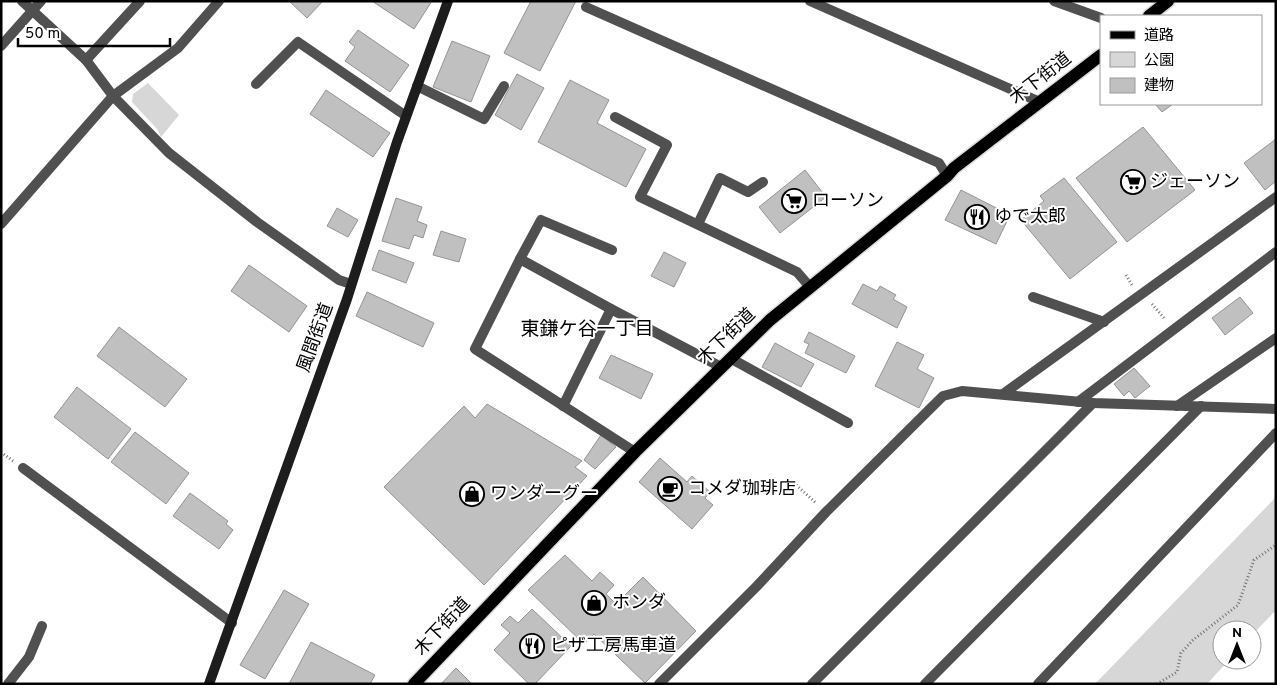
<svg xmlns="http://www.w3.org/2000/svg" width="1277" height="685" viewBox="0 0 1277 685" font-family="Overpass,'Noto Sans JP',sans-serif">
<rect width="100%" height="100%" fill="#fff"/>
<g fill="#d7d7d7">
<path d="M148,83L179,115L161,137L157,129L132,102L133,94Z"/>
<path d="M1276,497V610L1252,635V630H1222V660H1229L1207,684H1095Z"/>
</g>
<g fill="#c0c0c0" stroke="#949494">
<path d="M289,1H323L307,18Z"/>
<path d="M372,1H432L414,29Z"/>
<path d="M531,1H576L540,71L504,53Z"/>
<path d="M358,30L409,65L390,92L345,61L355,47L349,42Z"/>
<path d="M452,41L490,56L471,102L433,87Z"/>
<path d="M517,74L544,88L521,130L495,115Z"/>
<path d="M570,80L609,100L597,123L646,149L626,187L538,142Z"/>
<path d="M326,90L390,133L373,157L310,114Z"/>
<path d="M1155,104H1173L1162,112Z"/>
<path d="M1143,127L1195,190L1127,242L1076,178Z"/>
<path d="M1276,139V181L1265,190L1244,163Z"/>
<path d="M805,170L826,197L780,233L759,207Z"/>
<path d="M1064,178L1117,242L1070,279L1021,220L1044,201L1040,196Z"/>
<path d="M961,190L1010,215L996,244L945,220Z"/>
<path d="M396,198L422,207L417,221L427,225L423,238L414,235L409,249L382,241Z"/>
<path d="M337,208L358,220L348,237L327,226Z"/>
<path d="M441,231L466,239L459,262L433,255Z"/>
<path d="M379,250L414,263L406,283L372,270Z"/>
<path d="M664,252L686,263L674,287L651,276Z"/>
<path d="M249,265L307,306L289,332L231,291Z"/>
<path d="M863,284L877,291L880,286L896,295L893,299L907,307L897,328L852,304Z"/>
<path d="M367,292L434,323L423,347L356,316Z"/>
<path d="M1240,297L1253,313L1225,335L1212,318Z"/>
<path d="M119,327L187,379L165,407L97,356Z"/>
<path d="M809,332L855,356L846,373L805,353L809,344L804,342Z"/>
<path d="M897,342L924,355L917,369L934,378L919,408L875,386Z"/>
<path d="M775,343L814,364L801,387L762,367Z"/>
<path d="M611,355L653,374L641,399L599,378Z"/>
<path d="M1134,368L1150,386L1135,398L1129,391L1124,396L1114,384Z"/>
<path d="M77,387L131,429L108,459L54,417Z"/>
<path d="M487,404L582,461L575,467L587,476L484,585L384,487L464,406L475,418Z"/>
<path d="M135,432L189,473L166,504L111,462Z"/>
<path d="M601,435L616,447L595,469L584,460Z"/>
<path d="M660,458L687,482L692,476L710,492L705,498L713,505L692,529L639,482Z"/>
<path d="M190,493L228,521L226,524L233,530L219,549L173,516Z"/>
<path d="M565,555L592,581L600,572L614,585L606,594L616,604L643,577L696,631L645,683L594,634L584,644L528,590Z"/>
<path d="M284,590L309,604L265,679L240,665Z"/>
<path d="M532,609L571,646L535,684H529L494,650L510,633L501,625L510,616L518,623Z"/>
<path d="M311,642L375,675L370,684H289Z"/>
<path d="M456,668L472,684H441Z"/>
</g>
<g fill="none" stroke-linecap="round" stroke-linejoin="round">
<defs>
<g id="primary">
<path d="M1149,16L1168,1"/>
<path d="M414,684L635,452L770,320L947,176L954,168L1101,55"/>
</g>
</defs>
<use href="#primary" stroke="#dbdbdb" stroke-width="15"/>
<g stroke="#727272" stroke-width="3" stroke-dasharray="1 2.5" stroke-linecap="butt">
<path d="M1126,275L1132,285"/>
<path d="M1152,304L1164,318"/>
<path d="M1,452L13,461"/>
<path d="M784,490L795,484L816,503"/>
<path d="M1157,684L1177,672L1181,653L1193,640L1238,605L1254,560L1276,545"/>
</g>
<g stroke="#505050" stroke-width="10">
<path d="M256,84L298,42L406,116"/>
<path d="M417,86L484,119L504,86"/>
<path d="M615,117L667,145L640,197L797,272L810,287"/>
<path d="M698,224L720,178L748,192L763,182"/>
<path d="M612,250L541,220L520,259L475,349L635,452"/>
<path d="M520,259L611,309L721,367"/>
<path d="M1033,297L1104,322"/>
<path d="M730,358L848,423"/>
<path d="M1078,402L1276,252"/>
<path d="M563,406L611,309"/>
<path d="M8,684L29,657L42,626"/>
</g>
<g stroke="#505050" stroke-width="10">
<path d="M22,1L86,60L113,96L169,153L257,222L339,280L351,284"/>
<path d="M810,1L1040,102"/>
<path d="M1054,1L1101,18"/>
<path d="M586,7L939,163L947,176"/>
<path d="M1,46L41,1"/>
<path d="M86,60L140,1"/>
<path d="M1,224L113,96L178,48L219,1"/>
<path d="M1003,394L1276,197"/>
<path d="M1177,406L1276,338"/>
<path d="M23,468L232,623"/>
<path d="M659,684L757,586L826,512L943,396L962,391L1093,403L1276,409"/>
<path d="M812,684L1093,403"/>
<path d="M925,684L1201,406"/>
<path d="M1038,684L1276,433"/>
</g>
<path stroke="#1d1d1d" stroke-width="10" d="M209,684L347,299L397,142L448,1"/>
<use href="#primary" stroke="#000" stroke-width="12"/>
</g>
<defs>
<symbol id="supermarket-ring" viewBox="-11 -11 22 22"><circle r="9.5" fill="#fff" stroke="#000" stroke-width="1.5"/><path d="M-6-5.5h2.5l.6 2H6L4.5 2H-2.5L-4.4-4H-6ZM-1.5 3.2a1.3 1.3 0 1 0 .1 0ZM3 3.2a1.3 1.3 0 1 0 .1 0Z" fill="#000"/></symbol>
<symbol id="restaurant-ring" viewBox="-11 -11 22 22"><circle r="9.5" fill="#fff" stroke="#000" stroke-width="1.5"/><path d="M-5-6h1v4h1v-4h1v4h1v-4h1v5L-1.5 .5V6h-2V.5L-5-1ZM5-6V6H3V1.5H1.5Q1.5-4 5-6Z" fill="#000"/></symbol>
<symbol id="cafe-ring" viewBox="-11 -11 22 22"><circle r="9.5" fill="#fff" stroke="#000" stroke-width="1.5"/><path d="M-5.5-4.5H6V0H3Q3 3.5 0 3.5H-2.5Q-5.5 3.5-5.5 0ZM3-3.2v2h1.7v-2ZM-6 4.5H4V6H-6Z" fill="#000"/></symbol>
<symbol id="shop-ring" viewBox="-11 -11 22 22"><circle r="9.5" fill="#fff" stroke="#000" stroke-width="1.5"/><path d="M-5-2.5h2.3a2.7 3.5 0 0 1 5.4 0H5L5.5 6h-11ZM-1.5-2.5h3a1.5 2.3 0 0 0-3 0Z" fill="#000"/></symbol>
</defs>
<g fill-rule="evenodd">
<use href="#supermarket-ring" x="1119" y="168" width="28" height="28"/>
<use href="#supermarket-ring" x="780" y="187" width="28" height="28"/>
<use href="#restaurant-ring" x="963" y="203" width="28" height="28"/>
<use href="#cafe-ring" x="656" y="475" width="28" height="28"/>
<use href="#shop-ring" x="458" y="480" width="28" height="28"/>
<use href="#shop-ring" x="580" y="589" width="28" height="28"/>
<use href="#restaurant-ring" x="518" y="632" width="28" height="28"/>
</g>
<g text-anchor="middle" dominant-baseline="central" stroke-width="4" stroke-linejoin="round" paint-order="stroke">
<g font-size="18" fill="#000" stroke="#fff">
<text transform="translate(1041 79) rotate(-38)">木下街道</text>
<text transform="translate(727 337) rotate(-44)">木下街道</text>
<text transform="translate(316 338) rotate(-70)">風間街道</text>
<text transform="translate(443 627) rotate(-47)">木下街道</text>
</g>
<g font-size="18" fill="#000" stroke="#fff" text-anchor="start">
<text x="1150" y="182">ジェーソン</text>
<text x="812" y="201">ローソン</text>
<text x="994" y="217">ゆで太郎</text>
<text x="688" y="489">コメダ珈琲店</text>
<text x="490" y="494">ワンダーグー</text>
<text x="612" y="603">ホンダ</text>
<text x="550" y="646">ピザ工房馬車道</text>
</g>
<g font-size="19" fill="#000" stroke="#fff">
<text x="587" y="330">東鎌ケ谷一丁目</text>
</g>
</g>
<rect width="1277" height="685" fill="none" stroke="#000000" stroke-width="5"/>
<rect x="1100" y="15" width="162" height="90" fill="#ffffff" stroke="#999999"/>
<rect x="1110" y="31" width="25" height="8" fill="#000000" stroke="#999999"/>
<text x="1144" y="40" font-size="15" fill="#000000">道路</text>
<rect x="1110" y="52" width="25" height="15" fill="#d7d7d7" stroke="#999999"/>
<text x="1144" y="65" font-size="15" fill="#000000">公園</text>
<rect x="1110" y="78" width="25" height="15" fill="#c0c0c0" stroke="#999999"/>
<text x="1144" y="90" font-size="15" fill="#000000">建物</text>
<g transform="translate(1237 645)"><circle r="24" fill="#ffffff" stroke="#999999"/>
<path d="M0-4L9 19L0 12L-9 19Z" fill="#000000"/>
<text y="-8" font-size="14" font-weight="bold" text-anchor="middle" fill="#000000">N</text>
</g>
<path d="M18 38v8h152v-8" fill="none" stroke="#000000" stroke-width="2.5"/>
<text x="25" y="38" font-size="15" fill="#000000" stroke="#ffffff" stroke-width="4" paint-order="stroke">50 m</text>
</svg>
